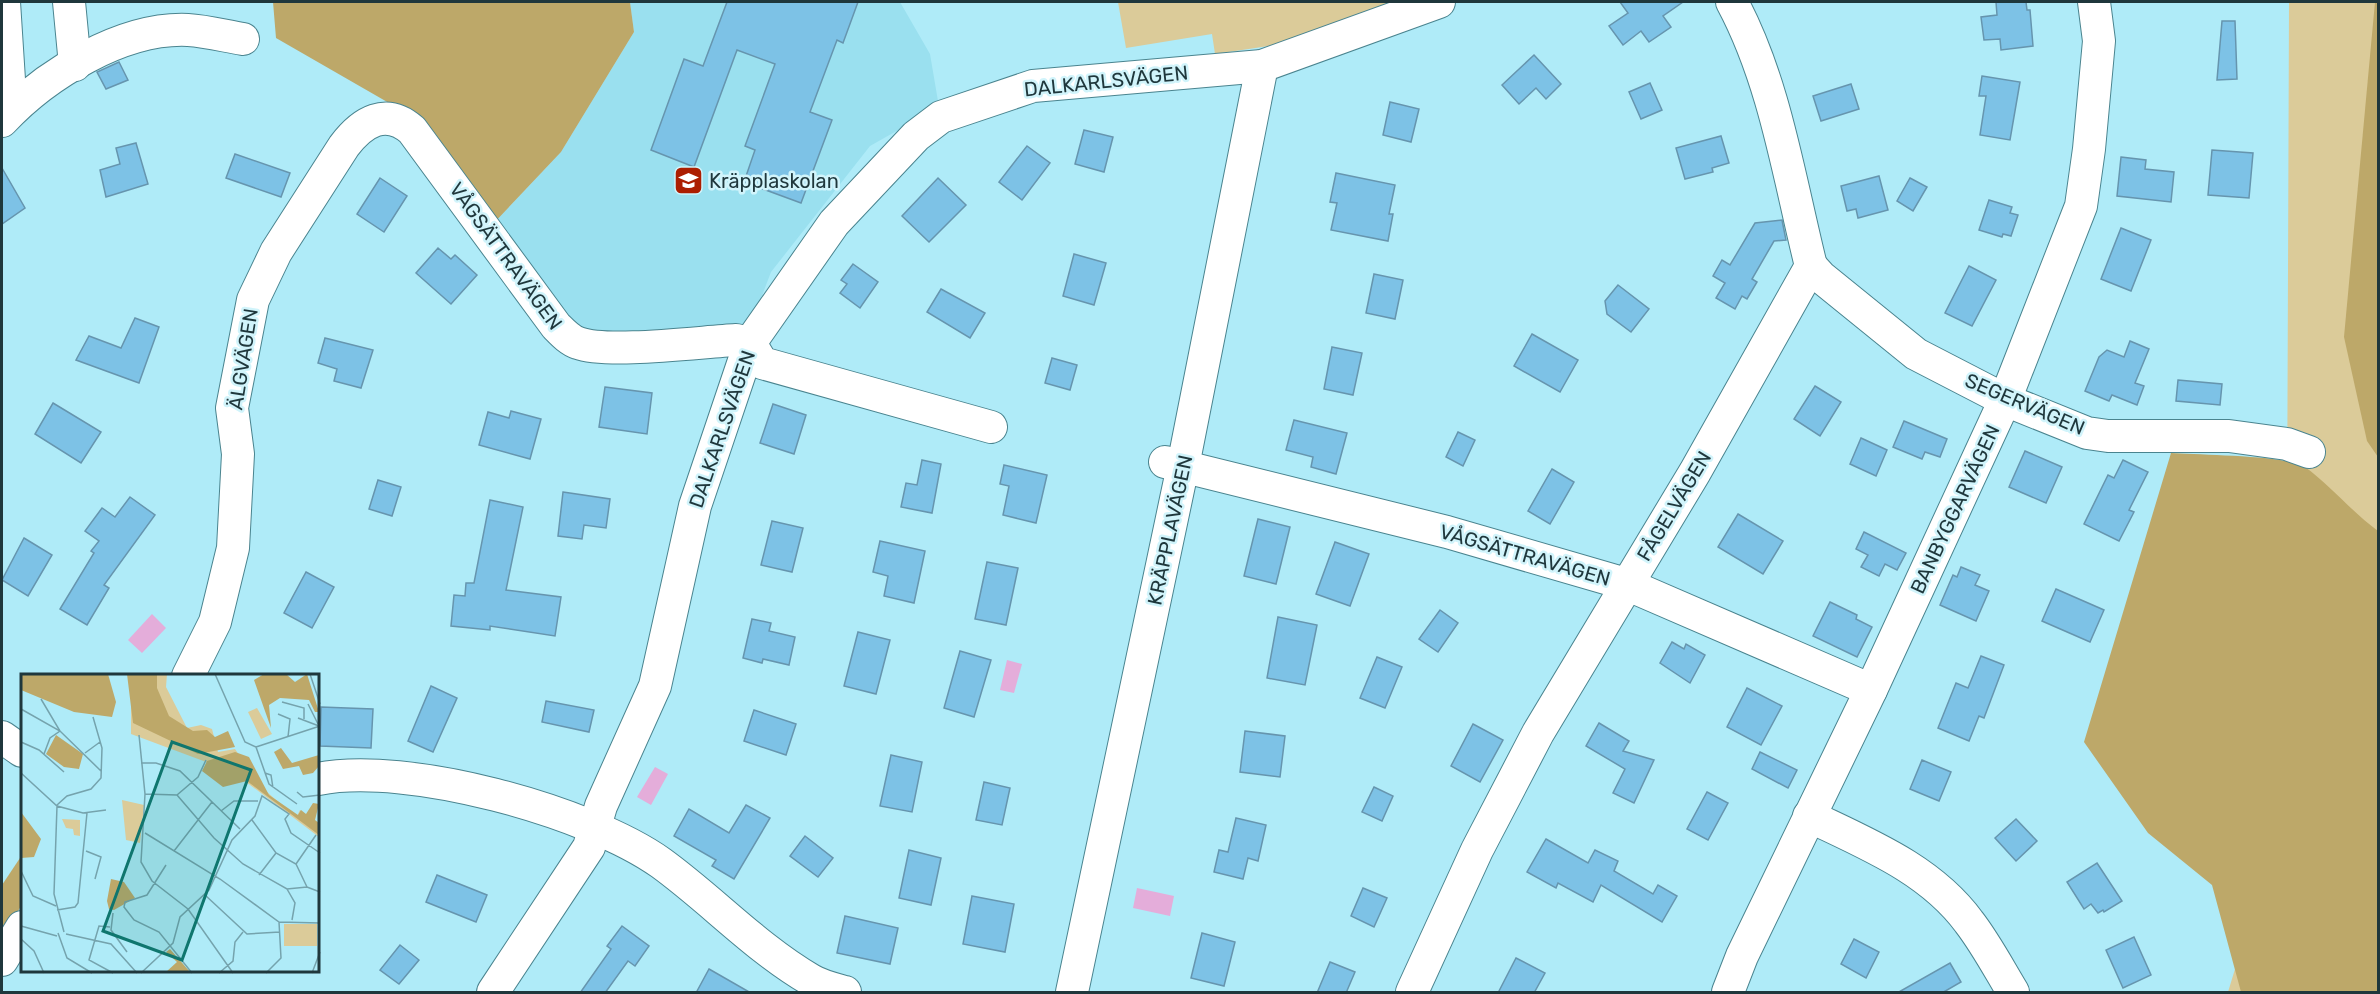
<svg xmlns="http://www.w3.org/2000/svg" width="2380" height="994" viewBox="0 0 2380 994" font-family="Rubik,sans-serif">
<rect width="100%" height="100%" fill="#afebf8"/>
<path fill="#9ae0ef" d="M630,2H900L930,54L939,107L870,146L771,272L749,330L635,336L574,327L493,224L561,152L634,32Z"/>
<g fill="#dbcb99">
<path d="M1118,2H1408L1296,42L1215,54L1212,34L1126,48Z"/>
<path d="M2289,2H2378V992H2228L2286,802Z"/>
</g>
<g fill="#bda869">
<path d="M273,2H630L634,32L561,152L493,224L389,103L276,38Z"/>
<path d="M2375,2H2378V457L2367,441L2344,337Z"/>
<path d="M2171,453C2197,455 2287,455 2305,467C2331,486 2352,512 2378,531V992H2241L2212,885L2148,833L2084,742Z"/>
<path d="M22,855V904L2,940V885Z"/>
</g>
<g fill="#e4adda">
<path d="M152,614L166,628L142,653L128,640Z"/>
<path d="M1007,660L1022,664L1014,693L1000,690Z"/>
<path d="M655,767L668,774L651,805L637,797Z"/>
<path d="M1137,888L1174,896L1170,916L1133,908Z"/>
</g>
<g fill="#7dc2e6" stroke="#6695ae" stroke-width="1.5">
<path d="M727,2H858L843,43L837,40L810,112L832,120L801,203L744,182L755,150L745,146L775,64L737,50L694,167L651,150L684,59L703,66Z"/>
<path d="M1620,2H1683L1663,16L1671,27L1649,42L1641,31L1623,45L1609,26L1628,13Z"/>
<path d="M1996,2H2026L2027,10H2030L2033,46L2001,50L2000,39L1984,40L1981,17L1997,15Z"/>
<path d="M2222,21H2235L2237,79L2217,80Z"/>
<path d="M1534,55L1561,84L1546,99L1536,88L1519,104L1502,85Z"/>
<path d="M119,62L128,80L106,89L97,72Z"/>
<path d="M1982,76L2020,82L2010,140L1980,135L1986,96H1979Z"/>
<path d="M1650,83L1662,110L1641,119L1629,92Z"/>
<path d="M1851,84L1859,109L1821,121L1813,96Z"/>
<path d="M1390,102L1419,109L1411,142L1383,135Z"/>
<path d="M1084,130L1113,137L1104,172L1075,164Z"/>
<path d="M1721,136L1729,163L1712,168L1713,172L1685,179L1676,148Z"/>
<path d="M136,143L148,184L106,197L100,170L120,164L116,148Z"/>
<path d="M1027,146L1050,163L1022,200L999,182Z"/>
<path d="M2212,150L2253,153L2249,198L2208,195Z"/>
<path d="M235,154L290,173L281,197L226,178Z"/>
<path d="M2121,157L2146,160L2145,169L2174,172L2171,202L2117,196Z"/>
<path d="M2,168L25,208L2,224Z"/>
<path d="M1336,173L1395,185L1389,214H1393L1388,241L1331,230L1337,203L1330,202Z"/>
<path d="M1879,176L1888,210L1858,218L1856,209L1847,211L1841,186Z"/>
<path d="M380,178L407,196L384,232L357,214Z"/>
<path d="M938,178L966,205L929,242L902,216Z"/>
<path d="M1910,178L1927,187L1913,211L1897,201Z"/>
<path d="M1989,200L2012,207L2010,213L2018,215L2011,236L2003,234L2002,237L1979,230Z"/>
<path d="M1782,220L1786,240L1774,241L1752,279L1757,282L1747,299L1742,296L1735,309L1716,298L1725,283L1713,276L1722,260L1730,265L1755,223Z"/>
<path d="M2121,228L2151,240L2131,291L2101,279Z"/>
<path d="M438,248L451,259L455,255L477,275L451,304L416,273Z"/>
<path d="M1074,254L1106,263L1094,305L1063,296Z"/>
<path d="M853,264L878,282L860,308L840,293L847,284L841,280Z"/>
<path d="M1969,266L1996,280L1972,326L1945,313Z"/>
<path d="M1374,274L1403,280L1395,319L1366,313Z"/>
<path d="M1618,285L1649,309L1631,332L1607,314L1605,301Z"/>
<path d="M941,289L985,313L970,338L927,312Z"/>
<path d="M135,318L159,327L139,383L76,360L89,336L121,348Z"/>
<path d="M1532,334L1578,360L1560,392L1514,366Z"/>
<path d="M325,338L373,350L361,388L334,381L337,369L318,363Z"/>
<path d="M2130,341L2149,349L2135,383L2144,386L2137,405L2112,395L2109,401L2085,391L2099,357L2107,350L2124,357Z"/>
<path d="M1332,347L1362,353L1353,395L1324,389Z"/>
<path d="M1052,358L1077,365L1070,390L1045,383Z"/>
<path d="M2178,380L2222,384L2220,405L2176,401Z"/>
<path d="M1815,386L1841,402L1820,436L1794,419Z"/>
<path d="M605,387L652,393L647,434L599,427Z"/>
<path d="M53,403L101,432L81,463L35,434Z"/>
<path d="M773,404L806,415L794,454L760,443Z"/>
<path d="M511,411L541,419L530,459L479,445L488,412L509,418Z"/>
<path d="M1294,420L1347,433L1336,474L1311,467L1313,457L1286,450Z"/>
<path d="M1904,421L1947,439L1940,457L1925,452L1922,459L1893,447Z"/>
<path d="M1458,432L1475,440L1463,466L1446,457Z"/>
<path d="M1861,438L1887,450L1876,476L1850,464Z"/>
<path d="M2025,451L2062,467L2046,503L2009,487Z"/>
<path d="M922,460L941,464L932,513L901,507L906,483L917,485Z"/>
<path d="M2123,460L2148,472L2129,510L2134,512L2119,541L2084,524L2108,475L2114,478Z"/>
<path d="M1004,465L1047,475L1036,523L1003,515L1009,486L1000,484Z"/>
<path d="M1552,469L1574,482L1550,524L1528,511Z"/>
<path d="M378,480L401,487L392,516L369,509Z"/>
<path d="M563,492L610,499L606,528L584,525L582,539L558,536Z"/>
<path d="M130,497L155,515L104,585L109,588L87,625L60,609L94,553L91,551L99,541L85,531L102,508L115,517Z"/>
<path d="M490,500L523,507L506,590L561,597L555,636L490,626V630L451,626L454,595L465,596L466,583H474Z"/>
<path d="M1738,514L1783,541L1763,574L1718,547Z"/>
<path d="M1258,519L1290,527L1276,584L1244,576Z"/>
<path d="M772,521L803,528L792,572L761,565Z"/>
<path d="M1864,532L1906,553L1897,570L1885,564L1879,576L1861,567L1868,555L1856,549Z"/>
<path d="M24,538L52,555L28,596L2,580Z"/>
<path d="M880,541L925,551L914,603L884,596L888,576L873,572Z"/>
<path d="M1335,542L1369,554L1350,606L1316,594Z"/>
<path d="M987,562L1018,568L1006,625L975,619Z"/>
<path d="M1961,567L1980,575L1975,585L1989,591L1976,621L1940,605L1953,575L1957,577Z"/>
<path d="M306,572L334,587L312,628L284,613Z"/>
<path d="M2056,589L2104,610L2090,642L2042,621Z"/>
<path d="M1830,602L1857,615L1856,619L1872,627L1857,657L1813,636Z"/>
<path d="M1440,610L1458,623L1438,652L1419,639Z"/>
<path d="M1278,617L1317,625L1305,685L1267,678Z"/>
<path d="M752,619L771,623L769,631L795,637L789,665L763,659L762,663L743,658Z"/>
<path d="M858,632L890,640L876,694L844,686Z"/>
<path d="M1672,642L1684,649L1686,644L1705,655L1690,683L1660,663Z"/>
<path d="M960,651L991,660L974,717L944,708Z"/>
<path d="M1981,656L2004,665L1984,718L1979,716L1969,741L1938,728L1956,683L1968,688Z"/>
<path d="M1377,657L1402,667L1385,708L1360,698Z"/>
<path d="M431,686L457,698L433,752L408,741Z"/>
<path d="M1747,688L1782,706L1761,745L1727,727Z"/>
<path d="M546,701L594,710L589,732L542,722Z"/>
<path d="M321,707L373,709L371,748L320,746Z"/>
<path d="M754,710L796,724L786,755L744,741Z"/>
<path d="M1599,723L1629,741L1623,751L1654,760L1634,803L1613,793L1625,769L1586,746Z"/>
<path d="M1473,724L1503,740L1480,782L1451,766Z"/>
<path d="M1245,731L1285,736L1280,777L1240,772Z"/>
<path d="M1760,752L1797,770L1788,788L1752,769Z"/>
<path d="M891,755L922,762L912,812L880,806Z"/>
<path d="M1922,760L1951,772L1939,801L1910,789Z"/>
<path d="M984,782L1010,788L1002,825L976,820Z"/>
<path d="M1374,787L1393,796L1382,821L1362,812Z"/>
<path d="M1707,792L1728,803L1708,840L1687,829Z"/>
<path d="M746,805L770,818L734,879L712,866L716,860L674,836L689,809L729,833Z"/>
<path d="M1236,818L1266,825L1258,861L1248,858L1243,879L1214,872L1219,850L1228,852Z"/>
<path d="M2016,819L2037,841L2016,861L1995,838Z"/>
<path d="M805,836L833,858L818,877L790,856Z"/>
<path d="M1546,839L1588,863L1595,850L1618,861L1614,871L1653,894L1658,885L1677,896L1662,922L1601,885L1593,902L1558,883L1556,888L1527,872Z"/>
<path d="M909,850L941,858L931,905L899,898Z"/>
<path d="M2097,863L2122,901L2104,912L2103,910L2098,913L2091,904L2084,909L2067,882Z"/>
<path d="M437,875L487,895L476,922L426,902Z"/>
<path d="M1363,888L1387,898L1374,927L1351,916Z"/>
<path d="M972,896L1014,904L1005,952L963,944Z"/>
<path d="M845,916L898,928L890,964L837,953Z"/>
<path d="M622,926L649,946L635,966L628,961L605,993H580L611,949L607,946Z"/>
<path d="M1202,933L1235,942L1224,986L1191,978Z"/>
<path d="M2134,937L2151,975L2123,988L2106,950Z"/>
<path d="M1854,939L1879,952L1866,978L1841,964Z"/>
<path d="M400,945L419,960L399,984L380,970Z"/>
<path d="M1516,958L1545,973L1534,993H1498Z"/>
<path d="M1330,962L1355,972L1346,993H1317Z"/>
<path d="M1950,963L1961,982L1942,993H1897Z"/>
<path d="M709,969L751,993H696Z"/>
</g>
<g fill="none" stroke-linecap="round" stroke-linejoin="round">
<defs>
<g id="minor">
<path d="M4,2L11,111"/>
<path d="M69,2L75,65"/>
<path d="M2,121C45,75 122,27 188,30C206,31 225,36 243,39"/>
<path d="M1811,266L1821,277L1916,354L2005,400L2087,433L2108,436H2229L2287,444L2309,452"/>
<path d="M1165,462L1447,532L1626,584L1871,690"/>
<path d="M188,676L215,622L233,548L238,454L232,408L253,300L276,252L344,146C362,122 386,107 412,130L556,326C562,332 569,340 578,343C608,354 699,342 736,340L750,343L762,363L991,427"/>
<path d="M2,737L22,751"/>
<path d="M318,779C406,761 588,811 661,863C712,900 756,948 811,980C821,986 834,989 845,992"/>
<path d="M1809,816C1867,844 1930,869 1969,922C1986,944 1999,969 2013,992"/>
<path d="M2,960L22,927"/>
<path d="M493,992L589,847L601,806L655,686L695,506L750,343L834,223L916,136L941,117L1033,86L1262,66L1439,2"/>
<path d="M1072,992L1183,466L1262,66"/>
<path d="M1412,992L1477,850L1538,733L1695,472L1811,266C1789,178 1775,82 1732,2"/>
<path d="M1728,992L1742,956L1871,690L2005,400L2081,206L2089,149L2099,41L2094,2"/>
</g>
</defs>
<use href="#minor" stroke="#4a848f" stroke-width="34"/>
<use href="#minor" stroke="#fff" stroke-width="32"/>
</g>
<defs>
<symbol id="school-square" viewBox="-11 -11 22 22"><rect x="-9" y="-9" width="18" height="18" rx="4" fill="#ac1e01" stroke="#d1f4fb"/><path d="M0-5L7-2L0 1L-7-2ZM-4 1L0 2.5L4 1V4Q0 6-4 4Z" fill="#fff"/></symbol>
</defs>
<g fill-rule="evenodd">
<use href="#school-square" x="672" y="164" width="33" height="33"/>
</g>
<g text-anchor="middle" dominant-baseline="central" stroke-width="5" stroke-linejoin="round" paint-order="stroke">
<g font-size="20" fill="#1f373c" stroke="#d1f4fb">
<text transform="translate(1106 81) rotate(-6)">DALKARLSVÄGEN</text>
<text transform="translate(506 256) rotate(54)">VÅGSÄTTRAVÄGEN</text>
<text transform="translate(243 359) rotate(-81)">ÄLGVÄGEN</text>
<text transform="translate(2025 404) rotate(23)">SEGERVÄGEN</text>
<text transform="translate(722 429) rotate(-71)">DALKARLSVÄGEN</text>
<text transform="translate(1674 506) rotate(-59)">FÅGELVÄGEN</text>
<text transform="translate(1955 509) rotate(-65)">BANBYGGARVÄGEN</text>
<text transform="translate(1170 530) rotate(-78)">KRÄPPLAVÄGEN</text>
<text transform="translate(1525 555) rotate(16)">VÅGSÄTTRAVÄGEN</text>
</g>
<g font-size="20" fill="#1f373c" stroke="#d1f4fb" text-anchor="start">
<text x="709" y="181">Kräpplaskolan</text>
</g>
</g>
<g transform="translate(21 674)">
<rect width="298" height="298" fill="#afebf8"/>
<path d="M110,0H146L145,13L166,54L180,51L191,55L197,78L214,75L239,112L254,125L276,142L279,136L298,150V163L212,98L110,60ZM236,34L251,60L240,65L227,38ZM101,126L123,131L119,169L105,166ZM41,145L59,146V162L53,161L52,155L45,154ZM263,250H296V272H263Z" fill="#dbcb99"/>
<path d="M0,0H87L95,28L91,43L53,38L0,16ZM106,0H136V14L148,42L172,57L186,56L194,63L207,57L214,73L177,80L112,49ZM243,0H265L274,8L286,0L298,38H294L288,26L259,24L248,31L250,54L233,6ZM35,61L62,80L58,95L43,93L25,80ZM260,74L271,89L298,81V92L292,99L282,101L278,92L262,95L253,78ZM214,78L228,83L248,121L277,141L280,136L285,140L292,129L298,130L294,146L298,149V161L226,107L202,113L181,97L186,87ZM0,138L20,165L13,183L0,184ZM90,205L103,208L114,224L93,236L88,235L86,227ZM149,275L169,298H145L156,288L145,278Z" fill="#bda869"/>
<path fill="none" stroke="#75a3ad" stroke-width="1.5" d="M194,0L224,68L235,73M289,0L299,30M20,25L39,57L29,64L23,80M261,28L283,34V45M287,30L297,50M0,35L39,57L80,97M257,40L269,45L267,63M277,44L298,52M118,61L124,120L120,188L131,207L167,235L212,299M0,68L18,76L43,98M235,73L248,110L276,130M235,73L299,52M64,79L79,68M120,89H135L159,97L219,155M0,99L36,132L62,139L85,136M244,99L250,101L252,114M276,118L282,123L299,121M124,120L156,121L193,164L222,190L266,215L286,213L299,218M156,121L177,103L185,86M36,131L46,122L70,115L80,104L81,74L72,43M36,132L33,220L43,258M200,137L213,127H237M231,146L255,179L275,190L286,213M124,159L199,205L258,248L299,249M65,177L80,183L74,205M153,177L191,128M275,190L295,161M145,191L126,221L104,228L103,233L113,246L138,258L171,299M0,197L12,222L35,232M238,201L255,179M266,215L274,229L271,246M184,221L226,260L259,258M36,236L54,233L57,229L66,139M92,239L90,256L106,278M0,252L36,262M89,253L78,252L68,286L92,299M37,259L46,284L71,299M45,260L90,270L116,299M0,265L13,277L23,299M120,299L152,269L159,243L188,216L211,166L234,142L241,122L268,140L264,145L270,159L299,179M198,299L212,287L214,268L222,258M245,299L260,284L258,248M291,299L299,278"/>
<path fill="#0f766e" fill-opacity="0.15" stroke="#0f766e" stroke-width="3" d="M151,68L230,96L161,286L82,257Z"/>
<rect width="298" height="298" fill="none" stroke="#1f373c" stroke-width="3"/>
</g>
<rect width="2380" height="994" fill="none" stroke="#1f373c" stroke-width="6"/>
</svg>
